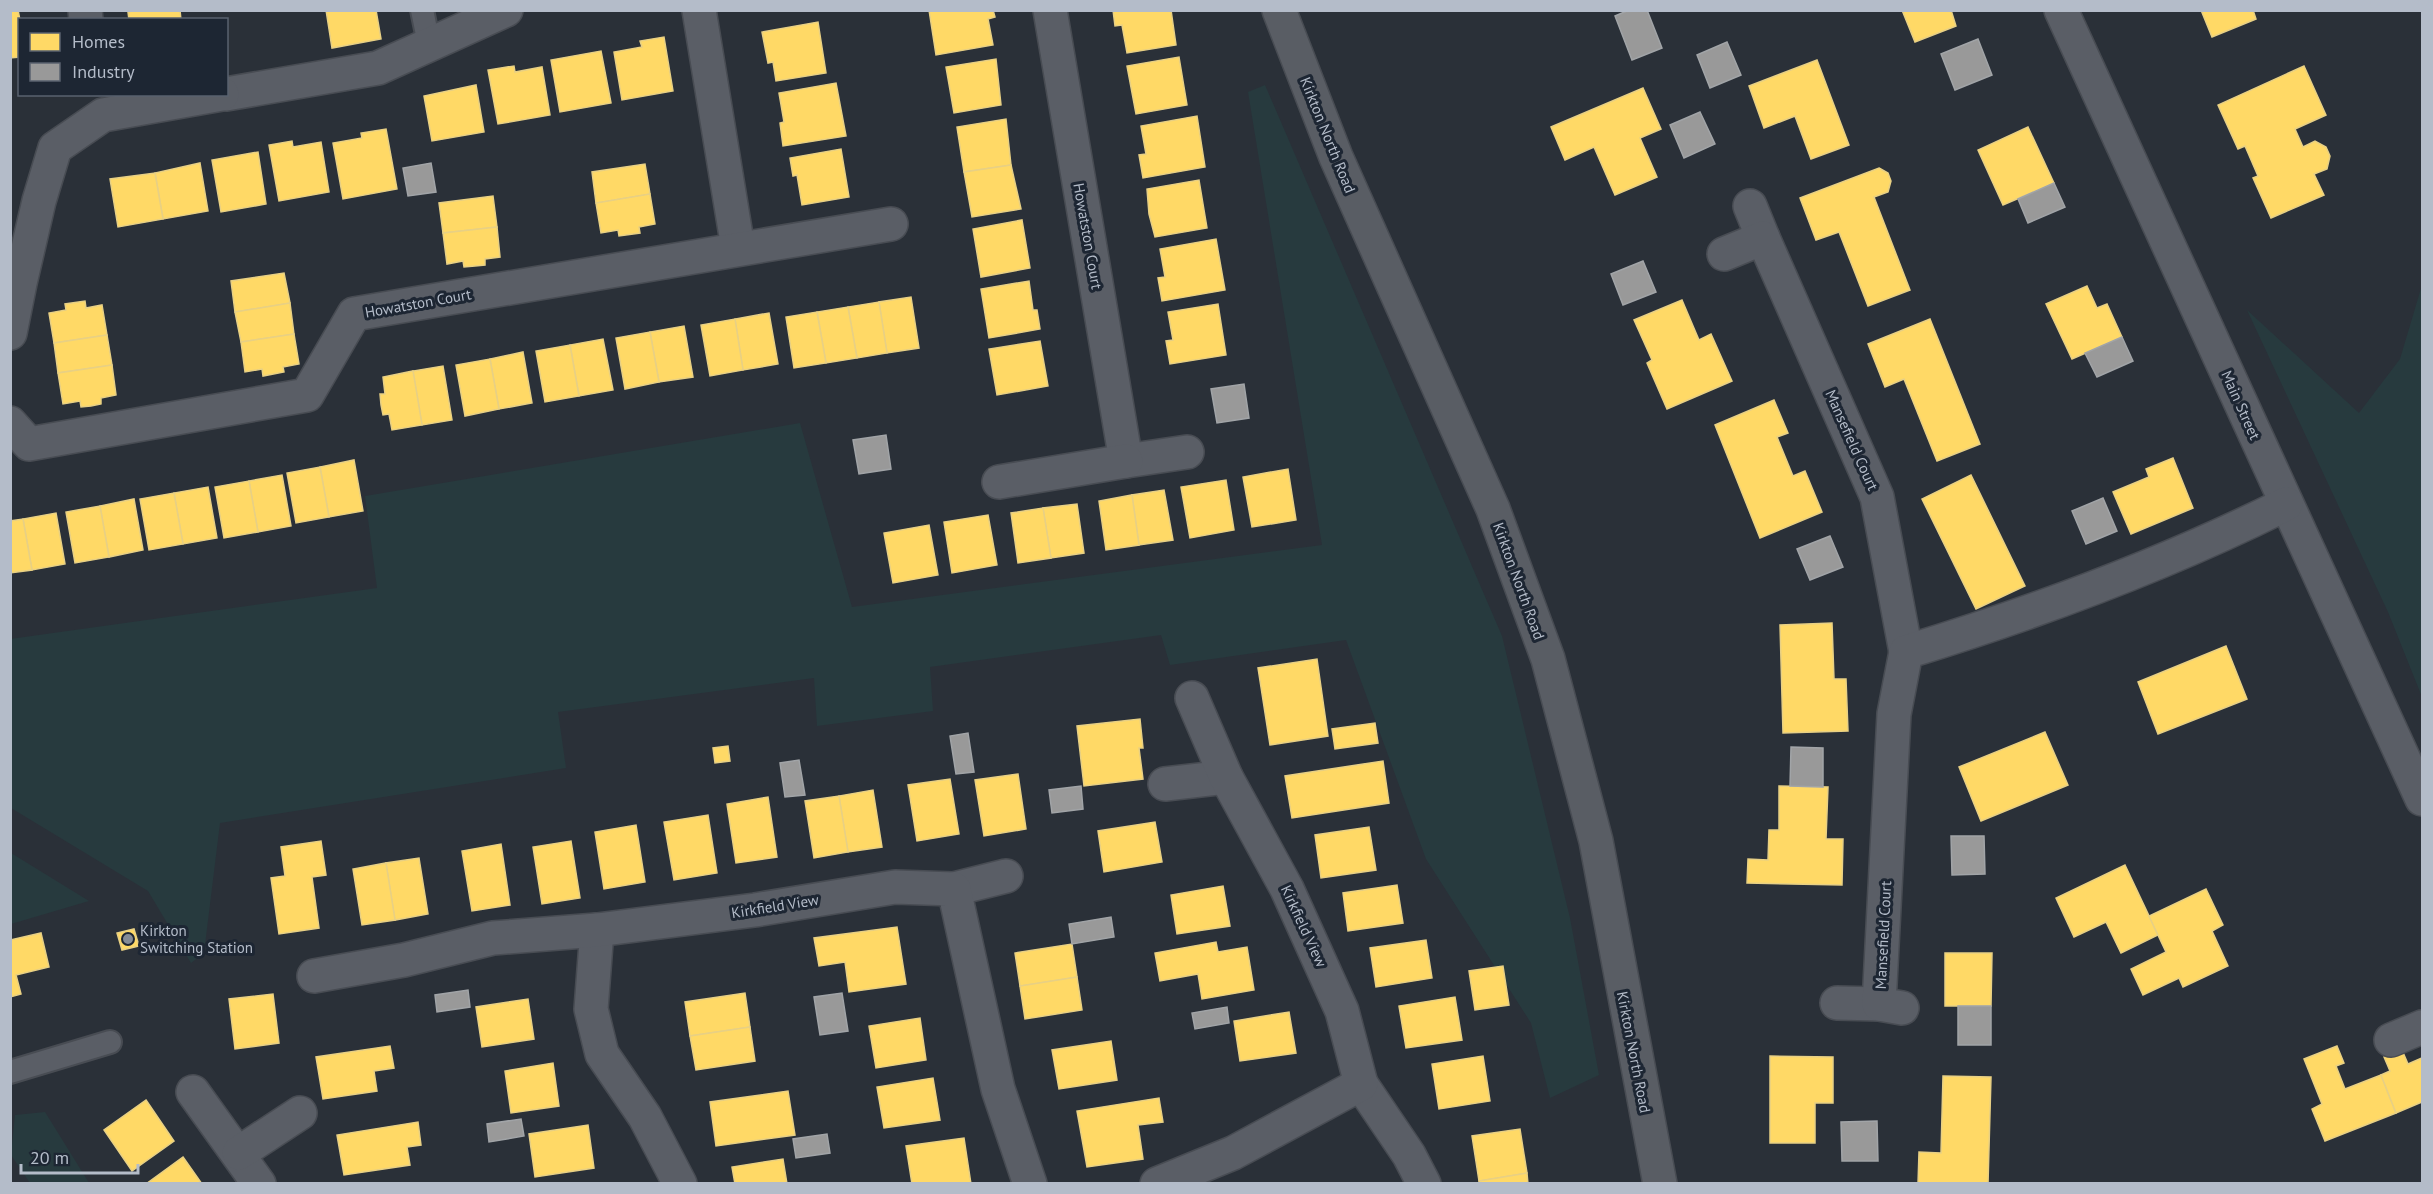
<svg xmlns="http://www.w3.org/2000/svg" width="2433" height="1194" viewBox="0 0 2433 1194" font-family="'PT Sans',sans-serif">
<rect width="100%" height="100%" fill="#2a3038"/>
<g fill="#273a3e">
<path d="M1265,85L1502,636L1570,918L1599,1075L1550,1098L1531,1023L1426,859L1346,640L1170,665L1161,635L930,667L933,711L817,726L814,678L558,712L566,768L220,823L204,953L191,963L148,891L11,808L10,639L377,588L365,496L800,423L852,607L1322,545L1248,92Z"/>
<path d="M2422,285V697L2388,612L2247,310L2359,413L2400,359Z"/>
<path d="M10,853H11L89,901L11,924Z"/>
<path d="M45,1112L89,1183H30L11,1155L15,1115Z"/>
</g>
<g fill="#ffd966" stroke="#e8d084" stroke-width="1.5">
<path d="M10,10H18L20,20V57L10,58Z"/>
<path d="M136,10H180L181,20H129L128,12Z"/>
<path d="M326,10H376L381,39L332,48Z"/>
<path d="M929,10H993L995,17L988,19L993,45L936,55Z"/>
<path d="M1113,10H1171L1176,45L1127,53L1122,25L1115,26Z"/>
<path d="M1902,10H1951L1956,26L1915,42Z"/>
<path d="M2201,10H2253L2256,19L2212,37Z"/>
<path d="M818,22L826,73L776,81L773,62L768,63L762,32Z"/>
<path d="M664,37L673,91L622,100L614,52L642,47L640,41Z"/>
<path d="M601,51L611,103L560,112L551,60Z"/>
<path d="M1179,57L1187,105L1136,114L1127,66Z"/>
<path d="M996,59L1001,105L954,113L946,67Z"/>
<path d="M1817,60L1849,145L1811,159L1795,116L1764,128L1749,86Z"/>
<path d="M514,66L515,72L542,67L550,115L498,124L488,70Z"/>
<path d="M2304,66L2326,115L2295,129L2303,147L2315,141L2326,147L2330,156L2327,169L2314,174L2324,195L2271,218L2253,178L2258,176L2245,146L2238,149L2218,105Z"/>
<path d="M836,83L846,136L783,146L780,123L784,122L779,93Z"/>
<path d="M476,85L484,132L432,141L424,96Z"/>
<path d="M1643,88L1661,129L1640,138L1657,177L1615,195L1594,147L1565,160L1551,127Z"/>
<path d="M1197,116L1205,167L1143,178L1139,155L1146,154L1141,126Z"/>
<path d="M1006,119L1011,165L964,172L957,127Z"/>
<path d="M2028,127L2054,183L2003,205L1978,150Z"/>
<path d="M386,129L397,189L343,199L333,143L362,138L361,133Z"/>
<path d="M292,141L293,147L321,142L329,192L279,201L269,145Z"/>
<path d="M841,149L849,197L802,205L797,175L793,176L790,158Z"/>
<path d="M258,152L266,204L221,212L212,160Z"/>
<path d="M200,163L208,211L163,219L155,173Z"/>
<path d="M645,164L650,194L596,203L592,172Z"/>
<path d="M1011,165L1021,209L972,217L964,172Z"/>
<path d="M1879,168L1888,173L1891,181L1888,192L1874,197L1910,290L1868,306L1839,232L1816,240L1800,198Z"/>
<path d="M155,173L163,219L118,227L110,179Z"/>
<path d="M1199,180L1207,228L1155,237L1149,214L1147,189Z"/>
<path d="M650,194L655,224L639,227L640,233L619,236L618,230L601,233L596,203Z"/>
<path d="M493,196L497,227L443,233L439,203Z"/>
<path d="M1022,220L1030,268L981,277L973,229Z"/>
<path d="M497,227L500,257L485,259V265L475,266L464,267L463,261L447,264L443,233Z"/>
<path d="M1216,239L1225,290L1162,301L1158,278L1165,277L1160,249Z"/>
<path d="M284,273L290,303L235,312L231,281Z"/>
<path d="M1029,281L1033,310H1037L1040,329L989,338L981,289Z"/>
<path d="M2087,286L2097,308L2107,304L2122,337L2072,359L2046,304Z"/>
<path d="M911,297L919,348L887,353L879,302Z"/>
<path d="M1682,300L1699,340L1711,334L1732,381L1667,409L1647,363L1652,360L1634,320Z"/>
<path d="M85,301L86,308L102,305L107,335L54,343L49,313L66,310L65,304Z"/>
<path d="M879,302L887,353L857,358L848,307Z"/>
<path d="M290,303L294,334L241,342L235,312Z"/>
<path d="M1218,304L1226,355L1170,364L1166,341L1173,340L1168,312Z"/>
<path d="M848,307L857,358L826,363L817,312Z"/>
<path d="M817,312L826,363L794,368L786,317Z"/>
<path d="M769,313L778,364L743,370L735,319Z"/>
<path d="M735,319L743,370L710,376L701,325Z"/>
<path d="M1930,319L1980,444L1937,461L1904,379L1885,387L1868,344Z"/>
<path d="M684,326L693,377L659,382L650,332Z"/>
<path d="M650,332L659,382L625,389L616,338Z"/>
<path d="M294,334L299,364L283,367L284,372L263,376L262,369L245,372L241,342Z"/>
<path d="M107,335L112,365L58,373L54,343Z"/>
<path d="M603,339L613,390L579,396L570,345Z"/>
<path d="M1040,341L1048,386L997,395L989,349Z"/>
<path d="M570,345L579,396L545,402L536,351Z"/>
<path d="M523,352L532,403L499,409L490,359Z"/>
<path d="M490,359L499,409L465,416L456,365Z"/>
<path d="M112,365L116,395L101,398V404L91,406L81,407L80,401L63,404L58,373Z"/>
<path d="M443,366L452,420L422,425L413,371Z"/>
<path d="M413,371L422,425L392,430L389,414L383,415L381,405L380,394H385L383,377Z"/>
<path d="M1774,400L1788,433L1777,437L1793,476L1805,471L1822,512L1760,538L1715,425Z"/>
<path d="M2173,458L2193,508L2131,534L2113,492L2149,477L2146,469Z"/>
<path d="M354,460L363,511L329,517L320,467Z"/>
<path d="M320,467L329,517L296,523L287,473Z"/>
<path d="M1288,469L1296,520L1252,527L1243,477Z"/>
<path d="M282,475L291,526L258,532L249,481Z"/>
<path d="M1971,475L2025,586L1976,609L1922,499Z"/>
<path d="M1226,480L1234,530L1190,538L1181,487Z"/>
<path d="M249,481L258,532L224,538L215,487Z"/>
<path d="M208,487L217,538L183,544L174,493Z"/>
<path d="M1164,490L1173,540L1139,545L1132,495Z"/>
<path d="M174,493L183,544L149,550L140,499Z"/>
<path d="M1132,495L1139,545L1106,550L1099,501Z"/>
<path d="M134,499L143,550L109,557L100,506Z"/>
<path d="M1077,504L1084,553L1051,558L1043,508Z"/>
<path d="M100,506L109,557L75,563L66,512Z"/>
<path d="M1043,508L1051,558L1018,563L1011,513Z"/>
<path d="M56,513L65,564L32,570L23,519Z"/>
<path d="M988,515L997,565L952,573L944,522Z"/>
<path d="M23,519L32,570L10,573V521Z"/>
<path d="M929,525L938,575L893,583L884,533Z"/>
<path d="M1832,623L1834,679H1846L1848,731L1783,733L1780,625Z"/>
<path d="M2226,646L2247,699L2158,734L2138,682Z"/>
<path d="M1317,659L1328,736L1270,745L1258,668Z"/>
<path d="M1140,719L1143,748H1139L1143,779L1084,786L1077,726Z"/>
<path d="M1375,723L1378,743L1335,749L1332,729Z"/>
<path d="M2045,732L2068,785L1981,821L1959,767Z"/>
<path d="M728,746L730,761L715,763L713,748Z"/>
<path d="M1383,761L1389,803L1292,818L1285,776Z"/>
<path d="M1018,774L1026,829L984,836L975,780Z"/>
<path d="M950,779L959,834L917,841L908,785Z"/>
<path d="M1779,786L1828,787L1826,839H1843L1842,885L1747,883L1748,859L1768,860L1769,830H1779Z"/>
<path d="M873,790L882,847L848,852L839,796Z"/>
<path d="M839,796L848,852L814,858L805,801Z"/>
<path d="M768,797L777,857L736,863L727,804Z"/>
<path d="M708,815L717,873L674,880L664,822Z"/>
<path d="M1155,822L1162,862L1104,872L1098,831Z"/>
<path d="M636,825L645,882L604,889L595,832Z"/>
<path d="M1369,827L1376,870L1321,878L1315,835Z"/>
<path d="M321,841L326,875L312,877L319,928L279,934L271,878L285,876L281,847Z"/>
<path d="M571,841L580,898L542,904L533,847Z"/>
<path d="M501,844L510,905L472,911L462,851Z"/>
<path d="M419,858L428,914L395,920L386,863Z"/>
<path d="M386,863L395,920L362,925L353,869Z"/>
<path d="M2125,865L2158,935L2121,953L2106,922L2074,937L2056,898Z"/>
<path d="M1397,885L1403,923L1348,931L1343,893Z"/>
<path d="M1223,886L1230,926L1177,934L1171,895Z"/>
<path d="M2206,889L2223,925L2212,931L2228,966L2183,987L2179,978L2143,995L2131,969L2166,952L2149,916Z"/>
<path d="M897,927L906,984L849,992L845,962L819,966L814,938Z"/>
<path d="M134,929L139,946L122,950L117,933Z"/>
<path d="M41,933L49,967L16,975L21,994L10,997V940Z"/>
<path d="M1426,940L1432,978L1376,987L1370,948Z"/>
<path d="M1216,942L1218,952L1247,947L1254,990L1202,999L1198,974L1160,981L1155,953Z"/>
<path d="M1072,944L1077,977L1020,986L1015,953Z"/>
<path d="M1945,953H1992L1991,1006H1945Z"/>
<path d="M1503,966L1509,1005L1475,1010L1469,971Z"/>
<path d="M1077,977L1082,1010L1025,1019L1020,986Z"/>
<path d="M745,993L750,1027L690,1036L685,1002Z"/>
<path d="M273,994L279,1043L235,1049L229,999Z"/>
<path d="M1455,997L1462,1040L1406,1048L1399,1006Z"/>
<path d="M528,999L534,1039L482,1047L476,1007Z"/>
<path d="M1289,1012L1296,1053L1240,1061L1234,1021Z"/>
<path d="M920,1018L926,1060L876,1068L869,1026Z"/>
<path d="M750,1027L755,1061L696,1070L690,1036Z"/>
<path d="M1111,1041L1117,1080L1059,1089L1052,1050Z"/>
<path d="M390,1046L394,1068L374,1071L377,1091L323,1099L316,1057Z"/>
<path d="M2337,1046L2344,1063L2336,1066L2345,1089L2381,1075L2396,1113L2325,1141L2312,1109L2322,1104L2304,1059Z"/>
<path d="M2402,1050L2408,1064L2422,1058V1102L2396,1113L2381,1075L2390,1071L2384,1057Z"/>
<path d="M1483,1056L1490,1101L1439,1109L1432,1064Z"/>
<path d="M1770,1056L1833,1057V1103H1815V1143H1770Z"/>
<path d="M553,1063L559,1106L511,1113L505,1071Z"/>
<path d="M1943,1076L1991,1077L1988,1184H1918L1919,1152L1941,1153Z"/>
<path d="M933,1078L940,1120L884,1128L877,1087Z"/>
<path d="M788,1091L795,1135L716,1146L710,1102Z"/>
<path d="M1159,1098L1163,1122L1138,1125L1143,1159L1087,1167L1077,1111Z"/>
<path d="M146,1100L174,1141L132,1171L104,1130Z"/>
<path d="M418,1122L421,1145L407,1147L410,1165L344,1175L337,1135Z"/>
<path d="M588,1125L594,1168L535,1177L529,1134Z"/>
<path d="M1520,1129L1527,1173L1479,1181L1472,1136Z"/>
<path d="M964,1138L971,1184H912L906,1146Z"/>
<path d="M183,1157L202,1184H146Z"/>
<path d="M783,1159L787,1184H735L732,1167Z"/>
<path d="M1527,1173L1528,1184H1480L1479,1181Z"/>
</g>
<g fill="#999" stroke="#a1a4a7" stroke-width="1.5">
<path d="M1629,10H1647L1662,48L1632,60L1615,16Z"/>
<path d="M1978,39L1992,75L1955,90L1941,54Z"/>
<path d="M1727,42L1741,75L1710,88L1697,55Z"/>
<path d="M1700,112L1715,144L1684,158L1670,125Z"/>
<path d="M431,163L436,192L408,196L403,168Z"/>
<path d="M2054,183L2065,207L2028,223L2018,199Z"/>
<path d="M1643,261L1656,292L1623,305L1611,274Z"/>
<path d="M2122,337L2133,361L2097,377L2085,353Z"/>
<path d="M1244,384L1249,418L1217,423L1211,389Z"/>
<path d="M886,435L891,469L859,474L853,440Z"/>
<path d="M2103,498L2117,531L2086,544L2072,511Z"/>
<path d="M1830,536L1843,567L1810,580L1797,549Z"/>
<path d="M968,733L974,772L956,774L950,736Z"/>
<path d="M1791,747L1823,748V787L1790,786Z"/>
<path d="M799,760L805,795L785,797L780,763Z"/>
<path d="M1081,786L1083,809L1052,813L1049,790Z"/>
<path d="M1951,836H1984L1985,874L1952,875Z"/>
<path d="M1111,917L1114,937L1072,944L1069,924Z"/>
<path d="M468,990L470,1007L437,1012L435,995Z"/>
<path d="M842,993L848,1031L820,1035L814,997Z"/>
<rect x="1958" y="1006" width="33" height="39"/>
<path d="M1227,1007L1229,1023L1195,1029L1192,1013Z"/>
<path d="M521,1119L524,1136L489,1142L487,1124Z"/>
<path d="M1877,1121L1878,1161H1842L1841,1122Z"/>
<path d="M827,1134L830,1153L796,1158L793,1139Z"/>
</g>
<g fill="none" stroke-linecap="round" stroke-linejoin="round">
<defs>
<g id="service">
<path d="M422,10L429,44"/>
<path d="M10,1072L110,1042"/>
</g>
<g id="minor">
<path d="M85,10L86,20"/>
<path d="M699,10L738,248"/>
<path d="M1050,10L1126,461L1187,452"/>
<path d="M2061,10L2422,799"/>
<path d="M226,94L378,68L506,10"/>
<path d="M1750,206L1763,238"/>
<path d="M1724,254L1763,238L1877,497L1906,652"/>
<path d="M10,333L20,283L39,201L55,148L103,115L222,94"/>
<path d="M10,423L29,444L307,395L354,314L891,224"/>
<path d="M999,482L1126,461"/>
<path d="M1165,784L1226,777"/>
<path d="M954,889L1006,876"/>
<path d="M597,930L591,1009L602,1054L645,1117L680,1184"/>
<path d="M314,976L404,960L493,938L597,930L755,910L895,887L954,889L998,1089L1030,1184"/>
<path d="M1837,1003L1879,1004"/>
<path d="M1902,1008L1879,1004L1894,714L1906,652C2037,612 2164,565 2286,504"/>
<path d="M2391,1040L2422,1027"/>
<path d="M1361,1084L1409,1155L1424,1184"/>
<path d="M193,1092L259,1184"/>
<path d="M239,1153L300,1113"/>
<path d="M1157,1184L1233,1153L1361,1084L1342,1011L1287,889L1226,777L1192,698"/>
</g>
<path id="secondary" d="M1279,10L1336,157L1493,509L1548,659L1596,841L1660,1184"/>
</defs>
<use href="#service" stroke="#484c53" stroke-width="26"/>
<use href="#minor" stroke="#484c53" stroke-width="36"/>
<use href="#secondary" stroke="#484c53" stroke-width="36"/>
<use href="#service" stroke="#5a5e66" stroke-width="22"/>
<use href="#minor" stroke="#5a5e66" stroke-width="33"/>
<use href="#secondary" stroke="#595d64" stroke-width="33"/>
</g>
<circle fill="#848b96" stroke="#1d2633" stroke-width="2" cx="128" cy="939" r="6"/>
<g text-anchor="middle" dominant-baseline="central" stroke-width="6" stroke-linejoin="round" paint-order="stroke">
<g font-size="15" fill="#b4bcc9" stroke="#1d2633">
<text transform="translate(1328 135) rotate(68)">Kirkton North Road</text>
<text transform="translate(1088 236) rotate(80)">Howatston Court</text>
<text transform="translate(418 303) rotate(-10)">Howatston Court</text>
<text transform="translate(2241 405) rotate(66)">Main Street</text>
<text transform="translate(1852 440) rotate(66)">Mansefield Court</text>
<text transform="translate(1519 581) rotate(70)">Kirkton North Road</text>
<text transform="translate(775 906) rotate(-9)">Kirkfield View</text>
<text transform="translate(1304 926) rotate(65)">Kirkfield View</text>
<text transform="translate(1883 935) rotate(-87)">Mansefield Court</text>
<text transform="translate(1634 1052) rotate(79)">Kirkton North Road</text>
</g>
<g font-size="15" fill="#b4bcc9" stroke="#1d2633" text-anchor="start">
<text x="140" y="930">Kirkton<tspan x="140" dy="17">Switching Station</tspan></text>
</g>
</g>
<rect width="2433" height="1194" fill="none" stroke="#b4bcc9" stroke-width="24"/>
<rect x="18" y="18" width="210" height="78" fill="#1d2633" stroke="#59626f" stroke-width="1.5"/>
<rect x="30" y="33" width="30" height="18" fill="#ffd966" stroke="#59626f" stroke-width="1.5"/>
<text x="72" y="48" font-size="18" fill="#b4bcc9">Homes</text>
<rect x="30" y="63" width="30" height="18" fill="#999999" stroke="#59626f" stroke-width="1.5"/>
<text x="72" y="78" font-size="18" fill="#b4bcc9">Industry</text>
<path d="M21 1164v9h117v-9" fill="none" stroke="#b4bcc9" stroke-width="3"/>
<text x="30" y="1164" font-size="18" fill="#b4bcc9" stroke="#1d2633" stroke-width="4.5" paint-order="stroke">20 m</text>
</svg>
